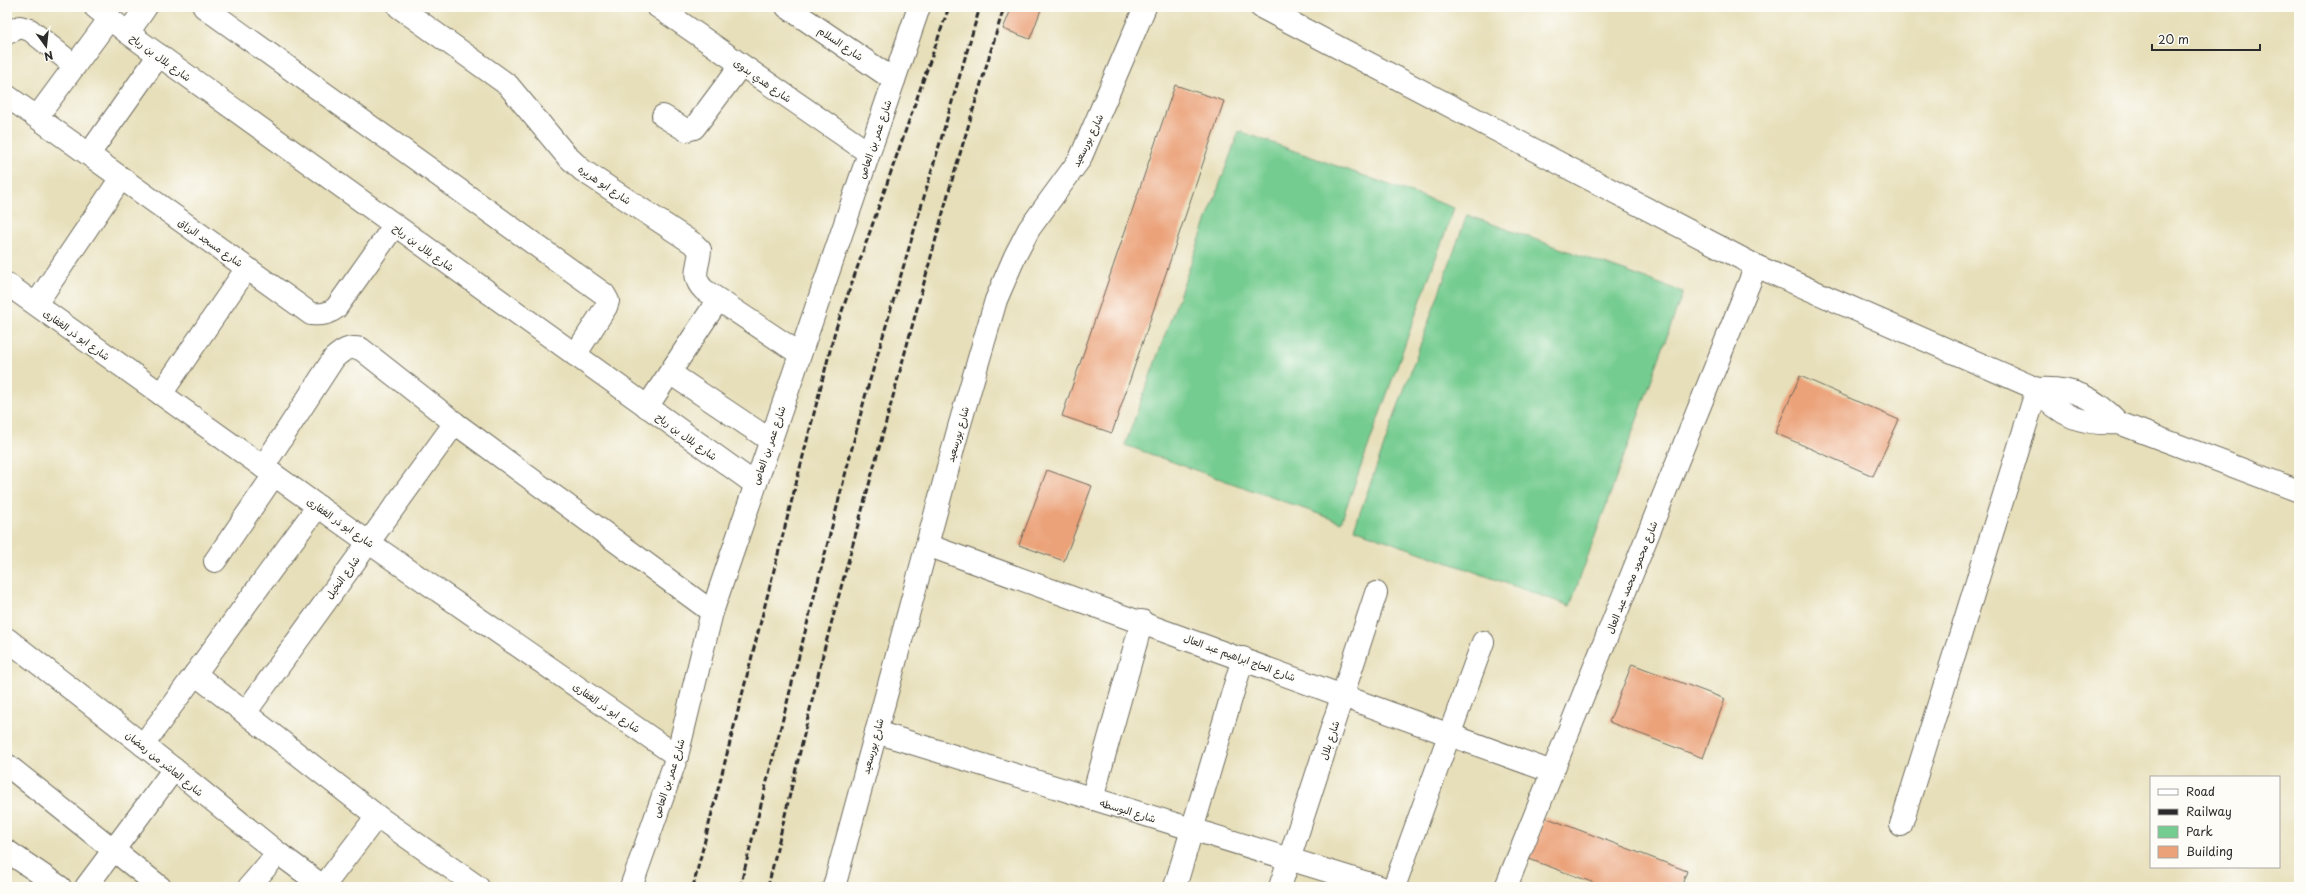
<svg xmlns="http://www.w3.org/2000/svg" width="2306" height="894" viewBox="0 0 2306 894" font-family="'Playpen Sans','Playpen Sans Arabic',sans-serif">
<rect width="100%" height="100%" fill="#fdfcf7"/>
<filter id="ink" filterUnits="userSpaceOnUse"><feTurbulence type="fractalNoise" baseFrequency=".025" numOctaves="2"/><feDisplacementMap in="SourceGraphic" scale="8" xChannelSelector="R" yChannelSelector="G"/><feConvolveMatrix kernelMatrix="1 2 1 2 8 2 1 2 1" color-interpolation-filters="sRGB"/></filter>
<filter id="wash" filterUnits="userSpaceOnUse"><feTurbulence type="fractalNoise" baseFrequency=".012" numOctaves="4" result="noise"/><feDisplacementMap in="SourceGraphic" scale="16" xChannelSelector="R" yChannelSelector="G"/><feGaussianBlur stdDeviation="0.9" result="paint"/><feColorMatrix in="noise" values="0 0 0 0 0 0 0 0 0 0 0 0 0 0 0 0 0 1.4 0 .05"/><feComposite in="paint" operator="in"/></filter>
<g filter="url(#wash)">
<rect width="100%" height="100%" fill="#e7dfba"/>
<g fill="#75cc90" stroke="#507c5e">
<path d="M1239,131L1454,208L1341,522L1125,445Z"/>
<path d="M1467,215L1683,292L1570,606L1354,529Z"/>
</g>
<g id="blocks">
<g fill="#eba279">
<path d="M1012,7H1042L1030,39L1003,29Z"/>
<path d="M1175,85L1224,101L1112,433L1062,416Z"/>
<path d="M1800,376L1899,420L1873,476L1775,433Z"/>
<path d="M1047,470L1092,486L1064,561L1019,545Z"/>
<path d="M1632,664L1725,699L1703,758L1609,722Z"/>
<path d="M1545,817L1687,871L1681,887H1605L1529,859Z"/>
</g>
</g>
</g>
<g filter="url(#ink)">
<use href="#blocks" fill-opacity="0" stroke="#6d6a5d" stroke-width="1"/>
<g fill="none" stroke-linecap="round" stroke-linejoin="round">
<defs>
<g id="minor">
<path d="M95,7L128,33L755,484"/>
<path d="M204,7L604,294L608,301L606,307L575,355"/>
<path d="M399,7L508,85L566,155L582,170L694,244L700,250C699,267 690,276 704,290L800,354"/>
<path d="M658,7L869,153"/>
<path d="M787,7L894,80"/>
<path d="M1261,7L1756,266L2037,389C2061,417 2082,425 2119,423L2299,491"/>
<path d="M7,33L20,27L30,30L75,66"/>
<path d="M128,33L146,7"/>
<path d="M7,96L311,314C322,315 328,314 336,308L394,226"/>
<path d="M663,116L686,130L694,128L741,65"/>
<path d="M37,117L110,18"/>
<path d="M89,154L159,55"/>
<path d="M7,284L368,542L677,756"/>
<path d="M36,304L121,178"/>
<path d="M670,373L770,440"/>
<path d="M2037,389C2074,387 2094,397 2119,423"/>
<path d="M161,394L247,268"/>
<path d="M647,407L718,300"/>
<path d="M263,467L334,358C343,350 349,346 361,349L455,423L712,612"/>
<path d="M927,545L1552,772"/>
<path d="M215,561L274,475"/>
<path d="M7,639L174,769L278,853L324,887"/>
<path d="M195,674L377,816L478,887"/>
<path d="M245,713L455,423"/>
<path d="M876,732L1380,887"/>
<path d="M143,745L318,506"/>
<path d="M7,765L160,887"/>
<path d="M1092,799L1142,621"/>
<path d="M1901,825L2037,389"/>
<path d="M7,851L60,887"/>
<path d="M86,887L174,769"/>
<path d="M249,887L278,853"/>
<path d="M323,887L377,816"/>
<path d="M631,887L677,756L712,612L919,7"/>
<path d="M1175,887L1243,658"/>
<path d="M1280,887L1376,593"/>
<path d="M1394,887L1483,642"/>
<path d="M1506,887L1756,266"/>
</g>
<path id="major" d="M834,887L959,427L996,300L1015,256L1029,229L1080,159L1145,7"/>
</defs>
<use href="#minor" stroke="#6d6a5d" stroke-width="24"/>
<use href="#major" stroke="#6d6a5d" stroke-width="24"/>
<use href="#minor" stroke="#fff" stroke-width="22"/>
<use href="#major" stroke="#fff" stroke-width="22"/>
<g stroke="#2b2b2b" stroke-width="3" stroke-dasharray="6 3" stroke-linecap="butt">
<path d="M693,887L835,331L949,7"/>
<path d="M740,887L865,397L980,7"/>
<path d="M768,887L824,650L950,187L1004,7"/>
</g>
</g>
</g>
<g text-anchor="middle" dominant-baseline="central" stroke-width="3" stroke-linejoin="round" paint-order="stroke">
<g font-size="10" fill="#2b2b2b" stroke="#fdfcf7">
<text transform="translate(841 43) rotate(34)">شارع السلام</text>
<text transform="translate(161 57) rotate(36)">شارع بلال بن رباح</text>
<text transform="translate(763 80) rotate(35)">شارع هدي بدوى</text>
<text transform="translate(874 139) rotate(-71)">شارع عمر بن العاص</text>
<text transform="translate(1087 140) rotate(-64)">شارع بورسعيد</text>
<text transform="translate(605 184) rotate(34)">شارع ابو هريره</text>
<text transform="translate(211 242) rotate(35)">شارع مسجد الرزاق</text>
<text transform="translate(424 247) rotate(36)">شارع بلال بن رباح</text>
<text transform="translate(77 334) rotate(36)">شارع ابو ذر الغفارى</text>
<text transform="translate(957 434) rotate(-74)">شارع بورسعيد</text>
<text transform="translate(687 436) rotate(36)">شارع بلال بن رباح</text>
<text transform="translate(768 445) rotate(-71)">شارع عمر بن العاص</text>
<text transform="translate(341 522) rotate(35)">شارع ابو ذر الغفارى</text>
<text transform="translate(342 577) rotate(-54)">شارع النخيل</text>
<text transform="translate(1631 577) rotate(-68)">شارع محمود محمد عبد العال</text>
<text transform="translate(1240 657) rotate(20)">شارع الحاج ابراهيم عبد العال</text>
<text transform="translate(607 707) rotate(35)">شارع ابو ذر الغفارى</text>
<text transform="translate(1329 740) rotate(-72)">شارع بلال</text>
<text transform="translate(872 746) rotate(-75)">شارع بورسعيد</text>
<text transform="translate(165 763) rotate(39)">شارع العاشر من رمضان</text>
<text transform="translate(668 778) rotate(-72)">شارع عمر بن العاص</text>
<text transform="translate(1128 810) rotate(17)">شارع البوسطه</text>
</g>
</g>
<rect width="2306" height="894" fill="none" stroke="#fdfcf7" stroke-width="24"/>
<rect x="2150" y="776" width="130" height="92" fill="#fdfcf7" stroke="#a9a8a5"/>
<rect x="2158" y="789" width="20" height="6" fill="#ffffff" stroke="#a9a8a5"/>
<text x="2186" y="796" font-size="12" fill="#2b2b2b">Road</text>
<rect x="2158" y="809" width="20" height="6" fill="#2b2b2b" stroke="#a9a8a5"/>
<text x="2186" y="816" font-size="12" fill="#2b2b2b">Railway</text>
<rect x="2158" y="826" width="20" height="12" fill="#75cc90" stroke="#a9a8a5"/>
<text x="2186" y="836" font-size="12" fill="#2b2b2b">Park</text>
<rect x="2158" y="846" width="20" height="12" fill="#eba279" stroke="#a9a8a5"/>
<text x="2186" y="856" font-size="12" fill="#2b2b2b">Building</text>
<g transform="translate(46 46) rotate(165)" stroke="#fdfcf7" stroke-width="3" paint-order="stroke">
<path d="M0-3L7 15L0 10L-7 15Z" fill="#2b2b2b"/>
<text y="-6" font-size="11" font-weight="bold" text-anchor="middle" fill="#2b2b2b">N</text>
</g>
<path d="M2152 44v6h108v-6" fill="none" stroke="#2b2b2b" stroke-width="2"/>
<text x="2158" y="44" font-size="12" fill="#2b2b2b" stroke="#fdfcf7" stroke-width="3" paint-order="stroke">20 m</text>
</svg>
